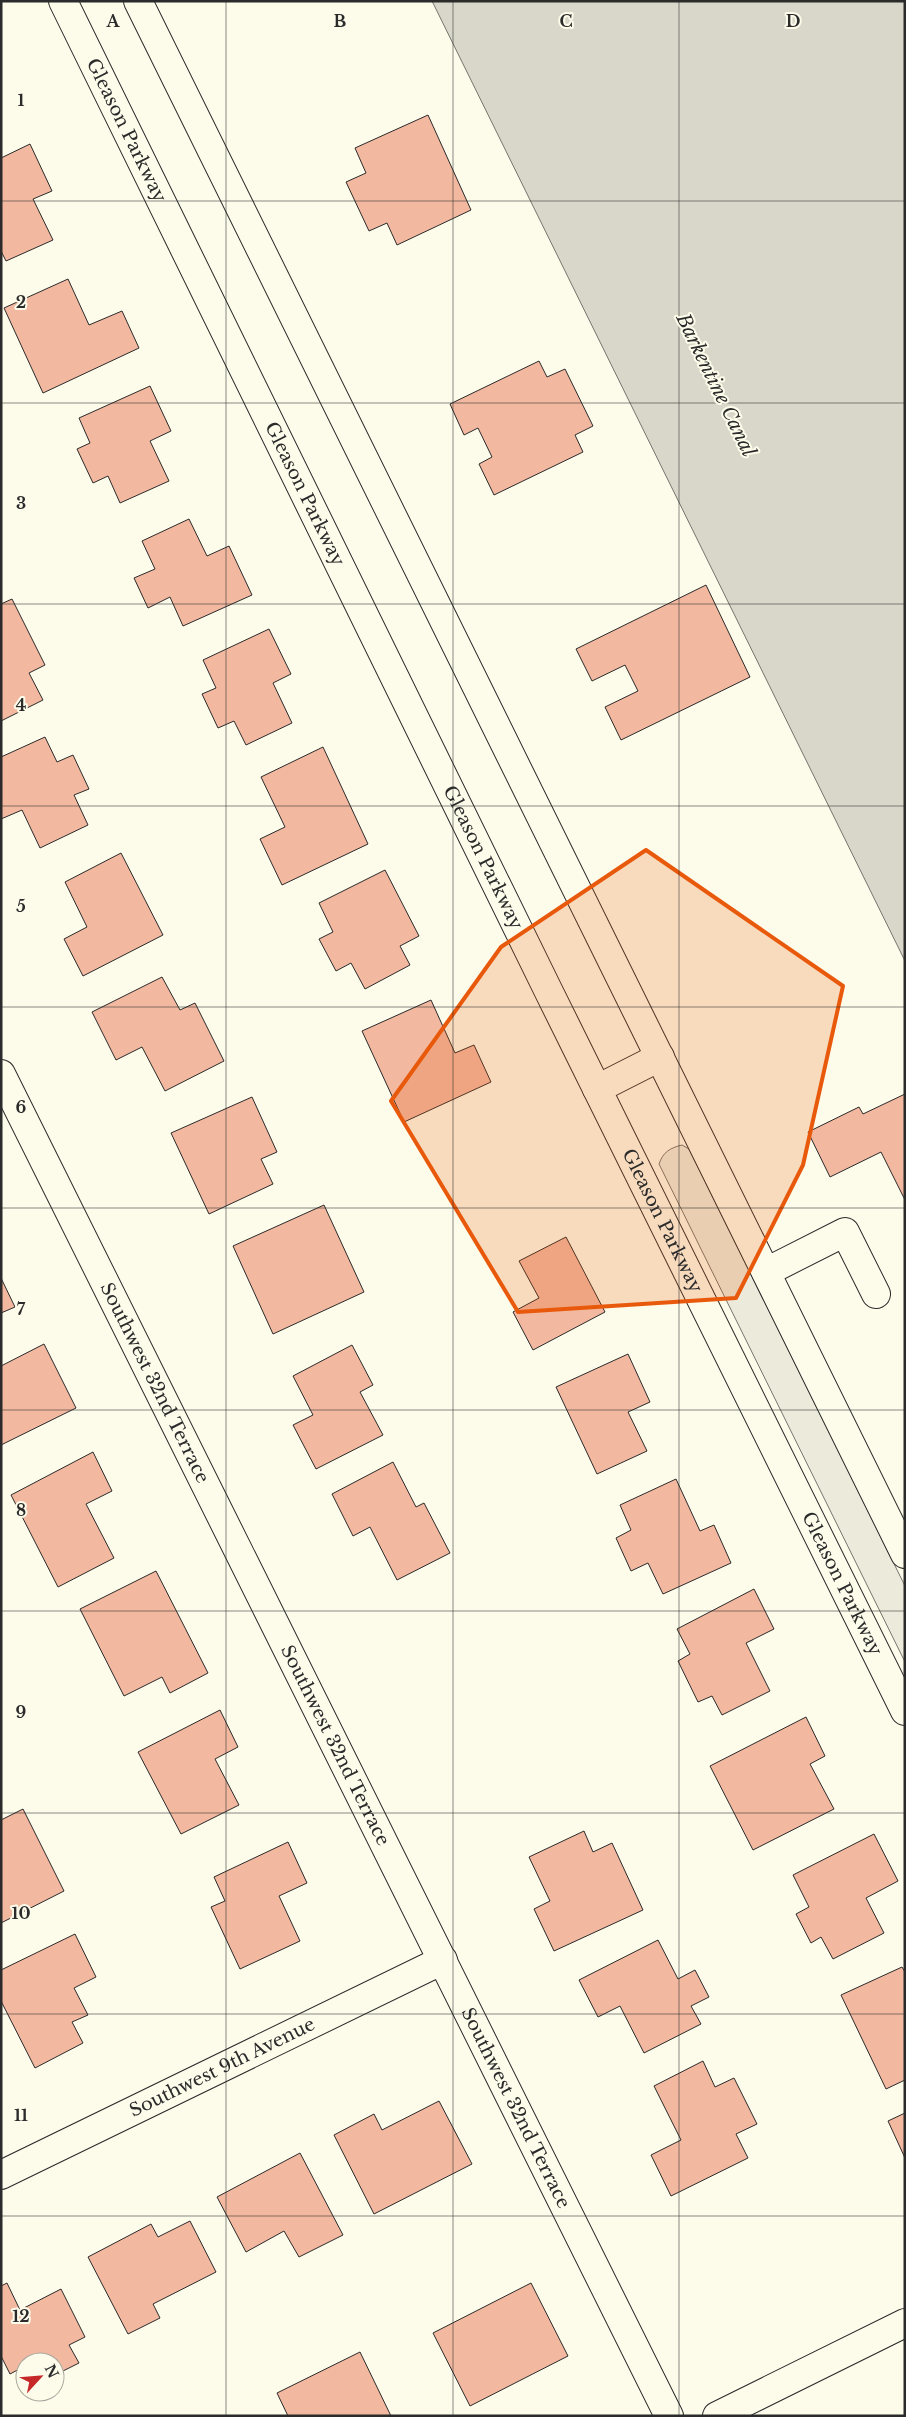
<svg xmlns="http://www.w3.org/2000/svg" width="906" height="2417" viewBox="0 0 906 2417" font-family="'Libre Baskerville',serif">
<rect width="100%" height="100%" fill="#fdfbea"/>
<path fill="#ecebdb" stroke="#74746e" d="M682,1145L689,1149L905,1586V1662L659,1164C663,1152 670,1148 682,1145Z"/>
<path fill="#d8d7c9" stroke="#74746e" d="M432,1H905V961Z"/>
<g fill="#f2b8a0" stroke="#2b2b2b">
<path d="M428,115L471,210L397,245L387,223L369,231L346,182L366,173L355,148Z"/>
<path d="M30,144L52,191L33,199L53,240L6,261L1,251V158Z"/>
<path d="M68,279L89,325L122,311L139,348L43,393L4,308Z"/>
<path d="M539,361L547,377L565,369L593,426L575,435L583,452L494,495L479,464L492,457L478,428L464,435L450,404Z"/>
<path d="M150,386L171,431L150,441L169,481L120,503L108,476L93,483L77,449L90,443L79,418Z"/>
<path d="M189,519L207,556L229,546L252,595L183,626L170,597L148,608L134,578L155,569L142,541Z"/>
<path d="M706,585L750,677L621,740L605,707L638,691L625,665L592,681L576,649Z"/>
<path d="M12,599L45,665L29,673L43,700L1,721V604Z"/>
<path d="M269,629L291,674L273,683L292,723L246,745L234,721L218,728L202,694L216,688L203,660Z"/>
<path d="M45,737L57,762L73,755L89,789L74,795L88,825L40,848L22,810L1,819V757Z"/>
<path d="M323,747L368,844L282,885L260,839L285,827L261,777Z"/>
<path d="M121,853L163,935L83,976L64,939L87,927L65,882Z"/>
<path d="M385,870L419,936L400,946L410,965L365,989L351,963L336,971L319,939L333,932L319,903Z"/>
<path d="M162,977L180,1010L195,1003L224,1061L165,1091L142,1047L116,1060L92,1012Z"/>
<path d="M431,1000L455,1053L474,1045L491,1082L404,1122L362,1031Z"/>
<path d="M905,1094V1200L881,1152L830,1177L808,1132L859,1107L863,1114Z"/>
<path d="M252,1097L277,1152L261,1159L273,1184L209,1214L171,1133Z"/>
<path d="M324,1205L364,1292L273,1334L233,1246Z"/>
<path d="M566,1237L605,1312L533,1350L513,1312L539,1298L519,1261Z"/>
<path d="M1,1278L15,1307L1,1313Z"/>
<path d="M44,1344L76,1408L1,1445V1366Z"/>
<path d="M352,1345L373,1385L360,1392L383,1435L316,1469L293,1425L313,1415L293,1376Z"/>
<path d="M628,1354L650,1402L628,1412L647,1451L597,1474L556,1387Z"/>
<path d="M93,1452L112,1491L86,1504L114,1558L58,1587L11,1495Z"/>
<path d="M393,1462L416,1507L424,1503L450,1553L397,1580L370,1527L353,1536L332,1494Z"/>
<path d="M676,1479L700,1531L714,1525L731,1563L663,1594L648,1563L631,1571L616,1538L631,1530L620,1505Z"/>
<path d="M156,1571L208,1673L170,1693L162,1677L124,1696L80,1609Z"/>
<path d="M754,1589L774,1629L746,1643L770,1691L722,1715L712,1696L698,1702L678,1661L690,1654L677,1629Z"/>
<path d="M220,1710L238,1747L215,1759L239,1805L181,1834L138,1752Z"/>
<path d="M806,1717L825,1756L810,1764L834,1809L753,1850L710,1766Z"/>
<path d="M23,1809L64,1891L1,1923V1820Z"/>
<path d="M584,1831L593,1852L612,1843L643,1910L554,1951L534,1909L550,1901L529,1857Z"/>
<path d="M874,1834L898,1881L866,1898L884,1933L833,1959L821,1937L811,1943L796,1914L809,1907L793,1875Z"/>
<path d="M288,1842L307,1883L279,1896L300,1941L240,1969L211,1907L225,1901L214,1877Z"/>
<path d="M75,1934L96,1977L74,1988L88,2015L72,2022L83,2043L35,2068L1,2001V1970Z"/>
<path d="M658,1940L678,1979L695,1970L709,1997L691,2006L701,2024L644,2053L620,2006L598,2017L579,1980Z"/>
<path d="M902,1967L905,1972V2080L886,2089L841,1995Z"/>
<path d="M703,2061L715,2087L734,2078L757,2124L736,2134L748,2158L671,2196L651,2155L681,2140L654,2086Z"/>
<path d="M439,2101L472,2164L374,2214L334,2135L374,2114L382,2130Z"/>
<path d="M905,2113V2158L888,2121Z"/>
<path d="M300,2153L343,2235L299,2257L284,2231L246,2252L217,2197Z"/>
<path d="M190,2221L216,2272L153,2304L160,2318L128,2334L88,2257L151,2224L158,2237Z"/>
<path d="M7,2283L20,2310L61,2289L85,2337L69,2345L79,2363L55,2375V2362H25V2366L10,2374L1,2356V2286Z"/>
<path d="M531,2283L568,2356L470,2406L433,2333Z"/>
<path d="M360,2352L391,2416H288L277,2393Z"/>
</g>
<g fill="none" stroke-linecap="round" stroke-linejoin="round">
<defs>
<g id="minor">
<path id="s1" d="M1,1074L669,2416"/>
<path d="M597,1089L660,1057"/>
<path d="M766,1272L845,1232L876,1294"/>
<path id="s2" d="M1,2175L443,1960"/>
<path d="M717,2416L905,2323"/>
</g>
<g id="major">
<path id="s3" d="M63,1L549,992L905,1711"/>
<path d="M138,1L905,1554"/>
</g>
</defs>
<use href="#minor" stroke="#2b2b2b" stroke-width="30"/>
<use href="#major" stroke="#2b2b2b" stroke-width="30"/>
<use href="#minor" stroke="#fdfbea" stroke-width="28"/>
<use href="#major" stroke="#fdfbea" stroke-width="28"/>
</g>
<path fill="#e8590c" fill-opacity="0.2" stroke="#e8590c" stroke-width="4" stroke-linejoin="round" d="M646,850L843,986L803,1165L736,1298L518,1312L391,1101L501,947Z"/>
<path fill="none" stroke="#2b2b2b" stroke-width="1" stroke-opacity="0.55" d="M226,1V2416M453,1V2416M679,1V2416M1,201H905M1,403H905M1,604H905M1,806H905M1,1007H905M1,1208H905M1,1410H905M1,1611H905M1,1813H905M1,2014H905M1,2216H905"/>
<g text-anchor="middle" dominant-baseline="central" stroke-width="4" stroke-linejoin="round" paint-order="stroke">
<g font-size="18" fill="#2b2b2b" stroke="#fdfbea">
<text stroke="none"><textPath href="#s3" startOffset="144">Gleason Parkway</textPath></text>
<text stroke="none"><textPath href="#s3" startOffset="549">Gleason Parkway</textPath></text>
<text stroke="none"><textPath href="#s3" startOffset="954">Gleason Parkway</textPath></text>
<text stroke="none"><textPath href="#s3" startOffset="1359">Gleason Parkway</textPath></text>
<text stroke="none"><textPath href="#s1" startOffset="345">Southwest 32nd Terrace</textPath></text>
<text stroke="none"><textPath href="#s3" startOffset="1764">Gleason Parkway</textPath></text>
<text stroke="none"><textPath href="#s1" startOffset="750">Southwest 32nd Terrace</textPath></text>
<text stroke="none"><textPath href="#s2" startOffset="246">Southwest 9th Avenue</textPath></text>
<text stroke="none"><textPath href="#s1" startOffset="1155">Southwest 32nd Terrace</textPath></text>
</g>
<g font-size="19" font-style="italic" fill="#2b2b2b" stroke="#fdfbea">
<text transform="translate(716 385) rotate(64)">Barkentine Canal</text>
</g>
</g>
<g font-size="16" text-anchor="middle" font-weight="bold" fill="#2b2b2b" stroke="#fdfbea" stroke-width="4" stroke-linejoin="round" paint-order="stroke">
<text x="113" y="27">A</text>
<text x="340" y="27">B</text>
<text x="566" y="27">C</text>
<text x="793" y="27">D</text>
<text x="21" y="106">1</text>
<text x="21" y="308">2</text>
<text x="21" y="509">3</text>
<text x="21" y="711">4</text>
<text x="21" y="912">5</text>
<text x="21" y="1113">6</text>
<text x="21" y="1315">7</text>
<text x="21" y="1516">8</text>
<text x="21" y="1718">9</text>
<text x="21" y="1919">10</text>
<text x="21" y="2121">11</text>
<text x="21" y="2322">12</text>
</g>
<rect width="906" height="2417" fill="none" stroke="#2b2b2b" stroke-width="5"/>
<g transform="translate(40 2377) rotate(64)"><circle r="24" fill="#fdfbea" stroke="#a9a89e"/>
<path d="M0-4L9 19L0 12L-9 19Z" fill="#c62828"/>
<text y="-8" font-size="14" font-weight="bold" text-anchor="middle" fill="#2b2b2b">N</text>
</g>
</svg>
